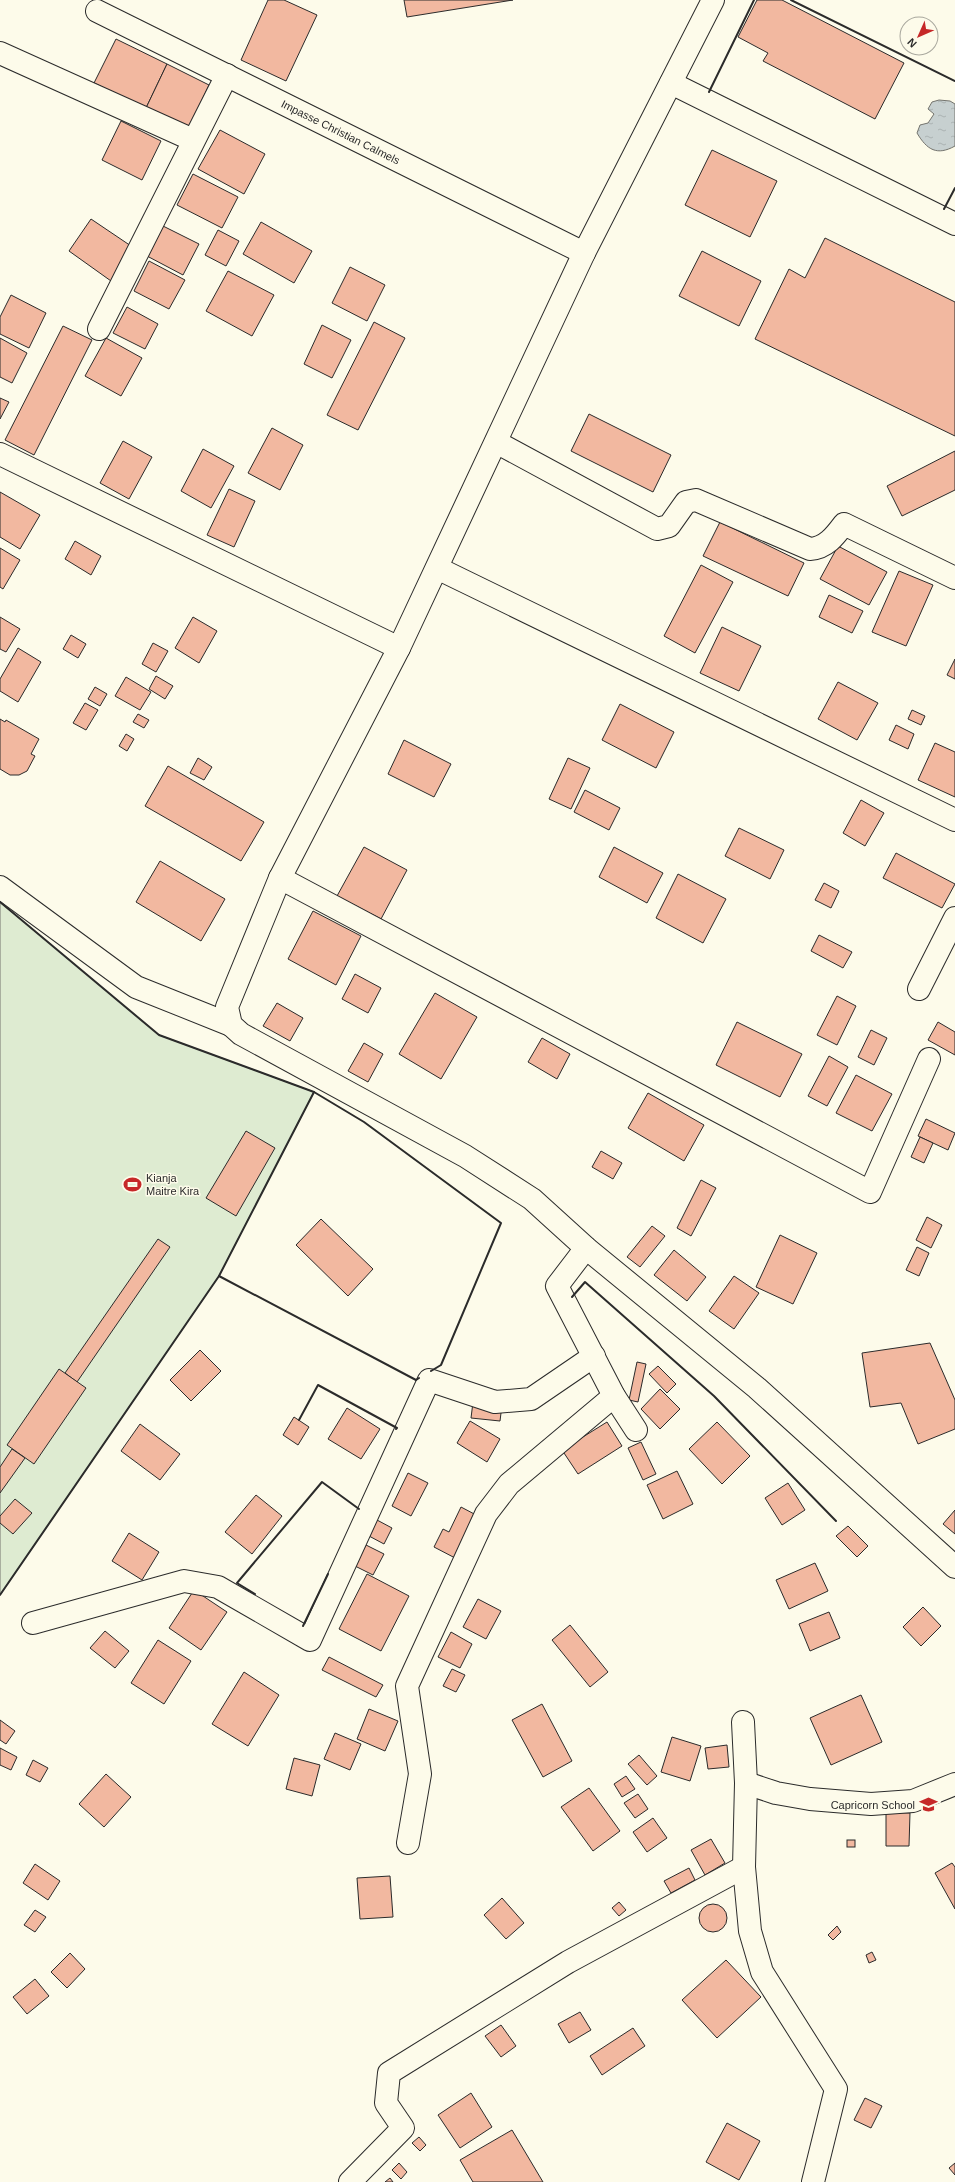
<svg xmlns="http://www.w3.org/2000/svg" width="955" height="2182" viewBox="0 0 955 2182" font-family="Arial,sans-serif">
<defs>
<pattern id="water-ripples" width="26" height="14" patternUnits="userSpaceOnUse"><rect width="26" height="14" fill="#c7d0d0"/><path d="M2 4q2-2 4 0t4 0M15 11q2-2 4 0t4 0" fill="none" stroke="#abb3b3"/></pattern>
</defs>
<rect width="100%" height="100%" fill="#fdfbea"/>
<path fill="#deebd1" stroke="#74746e" d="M0,902L159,1035L314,1092L219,1276L0,1595Z"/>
<path fill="url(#water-ripples)" stroke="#74746e" d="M939,100L950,101L955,104V146C937,156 927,150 917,133L920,125L928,123L934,114L928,109L932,102Z"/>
<g fill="#f2b8a0" stroke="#2b2b2b">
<path d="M268,0H284L317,15L286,81L241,60Z"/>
<path d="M404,0H513L407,17Z"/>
<path d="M757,0H782L904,63L875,119L763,61L768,53L738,37Z"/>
<path d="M116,39L167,64L146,108L94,83Z"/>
<path d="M167,64L209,85L189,128L146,108Z"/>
<path d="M121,121L161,141L142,180L102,160Z"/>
<path d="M220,130L265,154L244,194L198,169Z"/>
<path d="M712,150L777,181L750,237L685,205Z"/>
<path d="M193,174L238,197L222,228L177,205Z"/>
<path d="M91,219L134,248L111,281L69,251Z"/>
<path d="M261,222L312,251L294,283L243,254Z"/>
<path d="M163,226L199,244L183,275L147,256Z"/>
<path d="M218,230L239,241L226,266L205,255Z"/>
<path d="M825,238L955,302V436L755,339L789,269L805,278Z"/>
<path d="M702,251L761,281L739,326L679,296Z"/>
<path d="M149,261L185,280L169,309L134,291Z"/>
<path d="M350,267L385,285L367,321L332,303Z"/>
<path d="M228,271L274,295L252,336L206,311Z"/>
<path d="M11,295L46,313L29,348L0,334V317Z"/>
<path d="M127,307L158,324L145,349L113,333Z"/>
<path d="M374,322L405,338L358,430L327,415Z"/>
<path d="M322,325L351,340L332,378L304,364Z"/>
<path d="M63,326L92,340L34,455L5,440Z"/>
<path d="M0,338L27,353L12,383L0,377Z"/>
<path d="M106,338L142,358L121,396L85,376Z"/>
<path d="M0,398L9,402L0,419Z"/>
<path d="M589,414L671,455L653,492L571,451Z"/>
<path d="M272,428L303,445L280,490L248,473Z"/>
<path d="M123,441L152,457L129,499L100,483Z"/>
<path d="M203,449L234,466L211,508L181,491Z"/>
<path d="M955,451V490L902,516L887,486Z"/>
<path d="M229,489L255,501L234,547L207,535Z"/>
<path d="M0,492L40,515L20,549L0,537Z"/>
<path d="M720,522L804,563L788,596L703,556Z"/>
<path d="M75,541L101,556L91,575L65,559Z"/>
<path d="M838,546L887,572L869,605L820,579Z"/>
<path d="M0,548L20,560L3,589L0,587Z"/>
<path d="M701,565L733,582L695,653L664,636Z"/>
<path d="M899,571L933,585L906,646L872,632Z"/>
<path d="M829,595L863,611L852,633L819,617Z"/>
<path d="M0,617L20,629L6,652L0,649Z"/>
<path d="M193,617L217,631L199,663L175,648Z"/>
<path d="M722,627L761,646L739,691L700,673Z"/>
<path d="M71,635L86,644L78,658L63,649Z"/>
<path d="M153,643L168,651L156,672L142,664Z"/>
<path d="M18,648L41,662L18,702L0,691V679Z"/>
<path d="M955,659V679L947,675Z"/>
<path d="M156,676L173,686L165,699L149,689Z"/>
<path d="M126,677L151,692L140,710L115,696Z"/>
<path d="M838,682L878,703L857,740L818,719Z"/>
<path d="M95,687L107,694L100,706L88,699Z"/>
<path d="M85,703L98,710L86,730L73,723Z"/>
<path d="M620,704L674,732L656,768L602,740Z"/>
<path d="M912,710L925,716L921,725L908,719Z"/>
<path d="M138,714L149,720L144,728L133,722Z"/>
<path d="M0,719L5,722L6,720L39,739L31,754L35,756L27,771L19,775H10L0,769Z"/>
<path d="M896,725L914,734L908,749L889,740Z"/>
<path d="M126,734L134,739L127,751L119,746Z"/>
<path d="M404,740L451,764L434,797L388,774Z"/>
<path d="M935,743L955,752V797L918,780Z"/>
<path d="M198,758L212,767L204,780L190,773Z"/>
<path d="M568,758L590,768L571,809L549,799Z"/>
<path d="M168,766L264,822L241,861L145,806Z"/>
<path d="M585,790L620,808L609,830L574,812Z"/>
<path d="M861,800L884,813L865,846L843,833Z"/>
<path d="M739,828L784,850L770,879L725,856Z"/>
<path d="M364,847L407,870L381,919L337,896Z"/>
<path d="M614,847L663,873L647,903L599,877Z"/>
<path d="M896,853L955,884L942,908L883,878Z"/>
<path d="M160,861L225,899L201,941L136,902Z"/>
<path d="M678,874L726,899L703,943L656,918Z"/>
<path d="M824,883L839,891L831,908L815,900Z"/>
<path d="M313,911L361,936L336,985L288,959Z"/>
<path d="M819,935L852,952L843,968L811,951Z"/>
<path d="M355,974L381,988L368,1013L342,999Z"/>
<path d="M435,993L477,1017L441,1079L399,1054Z"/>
<path d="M837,996L856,1006L837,1045L817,1035Z"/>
<path d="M277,1003L303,1018L290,1041L263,1026Z"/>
<path d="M737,1022L802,1054L780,1097L716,1065Z"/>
<path d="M938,1022L955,1032V1055L928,1040Z"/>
<path d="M871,1030L887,1038L874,1065L858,1057Z"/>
<path d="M542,1038L570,1054L557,1079L528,1062Z"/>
<path d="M364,1043L383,1054L368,1082L348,1071Z"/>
<path d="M829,1056L848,1067L827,1106L808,1096Z"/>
<path d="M856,1075L892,1094L872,1131L836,1113Z"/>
<path d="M648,1093L704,1125L684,1161L628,1128Z"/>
<path d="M926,1119L955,1133L948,1150L918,1136Z"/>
<path d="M246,1131L275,1148L236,1216L206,1198Z"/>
<path d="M920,1137L933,1143L924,1163L911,1157Z"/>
<path d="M601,1151L622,1163L613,1179L592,1167Z"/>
<path d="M701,1180L716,1188L691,1236L677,1228Z"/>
<path d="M927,1217L942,1225L931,1248L916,1240Z"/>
<path d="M321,1219L373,1269L348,1296L296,1245Z"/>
<path d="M652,1226L665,1236L640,1267L627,1257Z"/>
<path d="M780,1235L817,1253L793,1304L756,1287Z"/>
<path d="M158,1239L170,1247L77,1382L65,1373Z"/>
<path d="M917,1247L929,1253L919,1276L906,1270Z"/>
<path d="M674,1250L706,1277L687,1301L654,1275Z"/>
<path d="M734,1276L759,1293L734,1329L709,1311Z"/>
<path d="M930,1343L955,1400V1429L918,1444L901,1403L870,1407L862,1353Z"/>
<path d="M200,1350L221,1371L191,1401L170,1380Z"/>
<path d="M637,1362L646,1364L638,1402L629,1400Z"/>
<path d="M658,1366L676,1384L667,1393L649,1374Z"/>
<path d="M59,1369L86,1388L34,1464L7,1445Z"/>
<path d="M660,1389L680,1409L660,1429L641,1409Z"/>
<path d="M473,1402L502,1405L500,1421L471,1418Z"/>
<path d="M347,1408L380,1429L361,1459L328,1439Z"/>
<path d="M294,1417L309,1427L298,1445L283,1435Z"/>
<path d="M470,1421L500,1439L487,1462L457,1443Z"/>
<path d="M607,1422L622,1446L578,1474L562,1450Z"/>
<path d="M717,1422L750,1456L722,1484L689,1449Z"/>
<path d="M140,1424L180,1454L160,1480L121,1451Z"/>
<path d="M641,1442L656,1474L643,1480L628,1448Z"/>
<path d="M12,1449L25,1458L0,1493V1467Z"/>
<path d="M677,1471L693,1504L663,1519L647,1485Z"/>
<path d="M408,1473L428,1483L411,1516L392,1506Z"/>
<path d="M788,1483L805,1510L782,1525L765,1498Z"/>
<path d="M256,1495L282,1516L252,1554L225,1532Z"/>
<path d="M15,1499L32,1513L13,1534L0,1523V1516Z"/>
<path d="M461,1507L478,1516L457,1559L434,1547L443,1529L449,1532Z"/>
<path d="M955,1510V1534L943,1524Z"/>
<path d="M377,1520L392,1528L384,1544L369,1536Z"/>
<path d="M848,1526L868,1546L857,1557L836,1536Z"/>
<path d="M129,1533L159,1552L142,1580L112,1561Z"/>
<path d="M366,1545L384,1554L373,1575L355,1566Z"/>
<path d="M815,1563L828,1591L789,1609L776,1580Z"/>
<path d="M367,1574L409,1596L381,1651L339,1629Z"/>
<path d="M194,1590L227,1612L201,1650L169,1628Z"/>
<path d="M478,1599L501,1611L486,1639L463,1627Z"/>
<path d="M923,1607L941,1626L921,1646L903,1627Z"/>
<path d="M829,1612L840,1638L810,1651L799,1624Z"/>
<path d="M570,1625L608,1672L590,1687L552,1640Z"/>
<path d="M105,1631L129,1651L115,1668L90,1648Z"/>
<path d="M451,1632L472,1644L460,1668L438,1657Z"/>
<path d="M158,1640L191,1661L164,1704L131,1683Z"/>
<path d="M329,1657L383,1685L376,1697L322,1670Z"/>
<path d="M452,1669L465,1675L456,1692L443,1686Z"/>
<path d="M244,1672L279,1695L248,1746L212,1724Z"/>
<path d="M861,1695L882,1742L831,1765L810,1718Z"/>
<path d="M542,1704L572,1761L543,1777L512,1720Z"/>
<path d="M369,1709L398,1721L385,1751L357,1739Z"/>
<path d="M0,1720L15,1731L6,1744L0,1740Z"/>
<path d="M335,1733L361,1744L350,1770L324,1759Z"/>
<path d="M672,1737L701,1746L690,1781L661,1772Z"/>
<path d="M727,1745L729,1767L708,1769L705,1748Z"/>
<path d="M0,1748L17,1757L11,1770L0,1765Z"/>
<path d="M639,1755L657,1776L647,1785L628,1764Z"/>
<path d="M294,1758L320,1765L312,1796L286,1789Z"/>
<path d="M33,1760L48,1768L40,1782L26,1775Z"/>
<path d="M106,1774L131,1797L104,1827L79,1804Z"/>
<path d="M626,1776L635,1789L622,1797L614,1784Z"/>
<path d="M589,1788L620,1831L593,1851L561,1807Z"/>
<path d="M638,1794L648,1809L635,1818L624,1803Z"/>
<path d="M886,1812L910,1813L909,1846H886Z"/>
<path d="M653,1818L667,1838L647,1852L633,1832Z"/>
<path d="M711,1839L725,1863L705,1875L691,1850Z"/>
<rect x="847" y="1840" width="8" height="7"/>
<path d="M952,1863L955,1867V1909L935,1873Z"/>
<path d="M35,1864L60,1881L48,1900L23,1883Z"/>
<path d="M689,1868L695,1880L671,1893L664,1881Z"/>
<path d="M390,1876L393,1917L360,1919L357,1878Z"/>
<path d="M502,1898L524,1923L506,1939L484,1915Z"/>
<path d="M619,1902L626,1910L619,1916L612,1908Z"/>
<circle cx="713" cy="1918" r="14"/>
<path d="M35,1910L46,1917L35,1932L24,1925Z"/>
<path d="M837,1926L841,1932L833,1940L828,1935Z"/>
<path d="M872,1952L876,1960L869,1963L866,1955Z"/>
<path d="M70,1953L85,1969L67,1988L51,1972Z"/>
<path d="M726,1960L761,1997L717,2038L682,2000Z"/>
<path d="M35,1979L49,1996L27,2014L13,1997Z"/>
<path d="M580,2012L591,2030L569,2043L558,2024Z"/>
<path d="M501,2025L516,2046L501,2057L485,2036Z"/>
<path d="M633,2028L645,2046L602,2075L590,2056Z"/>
<path d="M471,2093L492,2127L460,2148L438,2115Z"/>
<path d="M865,2098L882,2106L871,2128L854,2120Z"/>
<path d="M727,2123L760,2141L739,2180L706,2162Z"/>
<path d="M512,2130L543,2182H473L460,2160Z"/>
<path d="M419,2137L426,2145L420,2151L412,2143Z"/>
<path d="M399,2163L407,2172L401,2179L392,2170Z"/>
<path d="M955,2163V2175L949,2168Z"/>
<path d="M390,2178L393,2182H385Z"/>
</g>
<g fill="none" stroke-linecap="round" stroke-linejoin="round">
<defs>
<g id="street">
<path id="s1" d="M97,11L584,253"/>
<path d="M0,53L193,140"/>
<path d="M671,83L955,224"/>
<path d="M99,329L227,75"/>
<path d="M496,442L657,529L669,526L686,502L696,500L810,549C826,548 835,536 844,524L955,578"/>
<path d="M0,454L399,648"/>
<path d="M437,568L955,820"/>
<path d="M280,878L870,1192L929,1059"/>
<path d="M0,887L136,987L231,1025"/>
<path d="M919,989L955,918"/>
<path d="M586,1248L557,1286L614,1396L636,1430"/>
<path d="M33,1623L184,1581L218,1587L310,1640L429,1380L495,1402L531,1399L594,1356"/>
<path d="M743,1722L746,1783L744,1867L750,1931L762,1972L836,2089L813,2182"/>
<path d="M746,1783L776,1793L810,1799L871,1804L913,1801L955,1784"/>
<path d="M408,1843L420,1774L407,1686L486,1514L509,1484L614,1396"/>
<path d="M350,2182L403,2128L386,2103L389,2073L568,1962L744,1867"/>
</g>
<path id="secondary" d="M713,0L584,253L399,648L280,878L227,1007L231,1025L241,1034L465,1156L532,1199L586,1248L757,1388L955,1567"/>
</defs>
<use href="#street" stroke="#2b2b2b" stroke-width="24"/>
<use href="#secondary" stroke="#2b2b2b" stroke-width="24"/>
<use href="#street" stroke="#fdfbea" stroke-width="22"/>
<use href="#secondary" stroke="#fdfbea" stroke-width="22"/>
<g stroke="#2b2b2b" stroke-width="2">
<path d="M791,0L955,81"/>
<path d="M709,92L754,0"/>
<path d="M944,209L955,188"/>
<path d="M0,902L159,1035L314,1092L219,1276L0,1595"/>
<path d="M314,1092L364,1122L501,1223L441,1365L431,1371"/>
<path d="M219,1276L416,1380L419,1378"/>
<path d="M572,1297L585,1282L714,1396L836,1521"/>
<path d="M299,1420L318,1385L397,1428L396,1429"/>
<path d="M255,1594L237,1583L322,1482L359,1509"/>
<path d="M303,1626L328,1574"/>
</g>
</g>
<defs>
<symbol id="stadium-bare" viewBox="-9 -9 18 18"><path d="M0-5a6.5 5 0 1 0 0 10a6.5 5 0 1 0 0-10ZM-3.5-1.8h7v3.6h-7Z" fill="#c62828" stroke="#fdfbea" stroke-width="2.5" paint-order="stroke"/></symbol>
<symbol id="school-bare" viewBox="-9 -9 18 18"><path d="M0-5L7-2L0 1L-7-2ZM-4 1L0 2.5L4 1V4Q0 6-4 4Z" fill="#c62828" stroke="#fdfbea" stroke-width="2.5" paint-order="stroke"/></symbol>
</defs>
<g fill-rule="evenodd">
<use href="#stadium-bare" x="120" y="1172" width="25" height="25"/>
<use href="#school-bare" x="916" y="1792" width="25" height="25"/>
</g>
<g text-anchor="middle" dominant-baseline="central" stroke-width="3" stroke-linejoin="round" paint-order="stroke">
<g font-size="11" fill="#2b2b2b" stroke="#fdfbea">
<text stroke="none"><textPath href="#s1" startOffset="272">Impasse Christian Calmels</textPath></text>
</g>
<g font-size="11" fill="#2b2b2b" stroke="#fdfbea" text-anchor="start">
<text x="146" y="1178">Kianja<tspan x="146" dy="13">Maitre Kira</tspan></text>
<text x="915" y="1805" text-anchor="end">Capricorn School</text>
</g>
</g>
<g transform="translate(919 36) rotate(225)"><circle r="19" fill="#fdfbea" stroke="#a9a89e"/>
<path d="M0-3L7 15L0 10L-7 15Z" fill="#c62828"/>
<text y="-6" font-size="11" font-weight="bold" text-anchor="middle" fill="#2b2b2b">N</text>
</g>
</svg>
